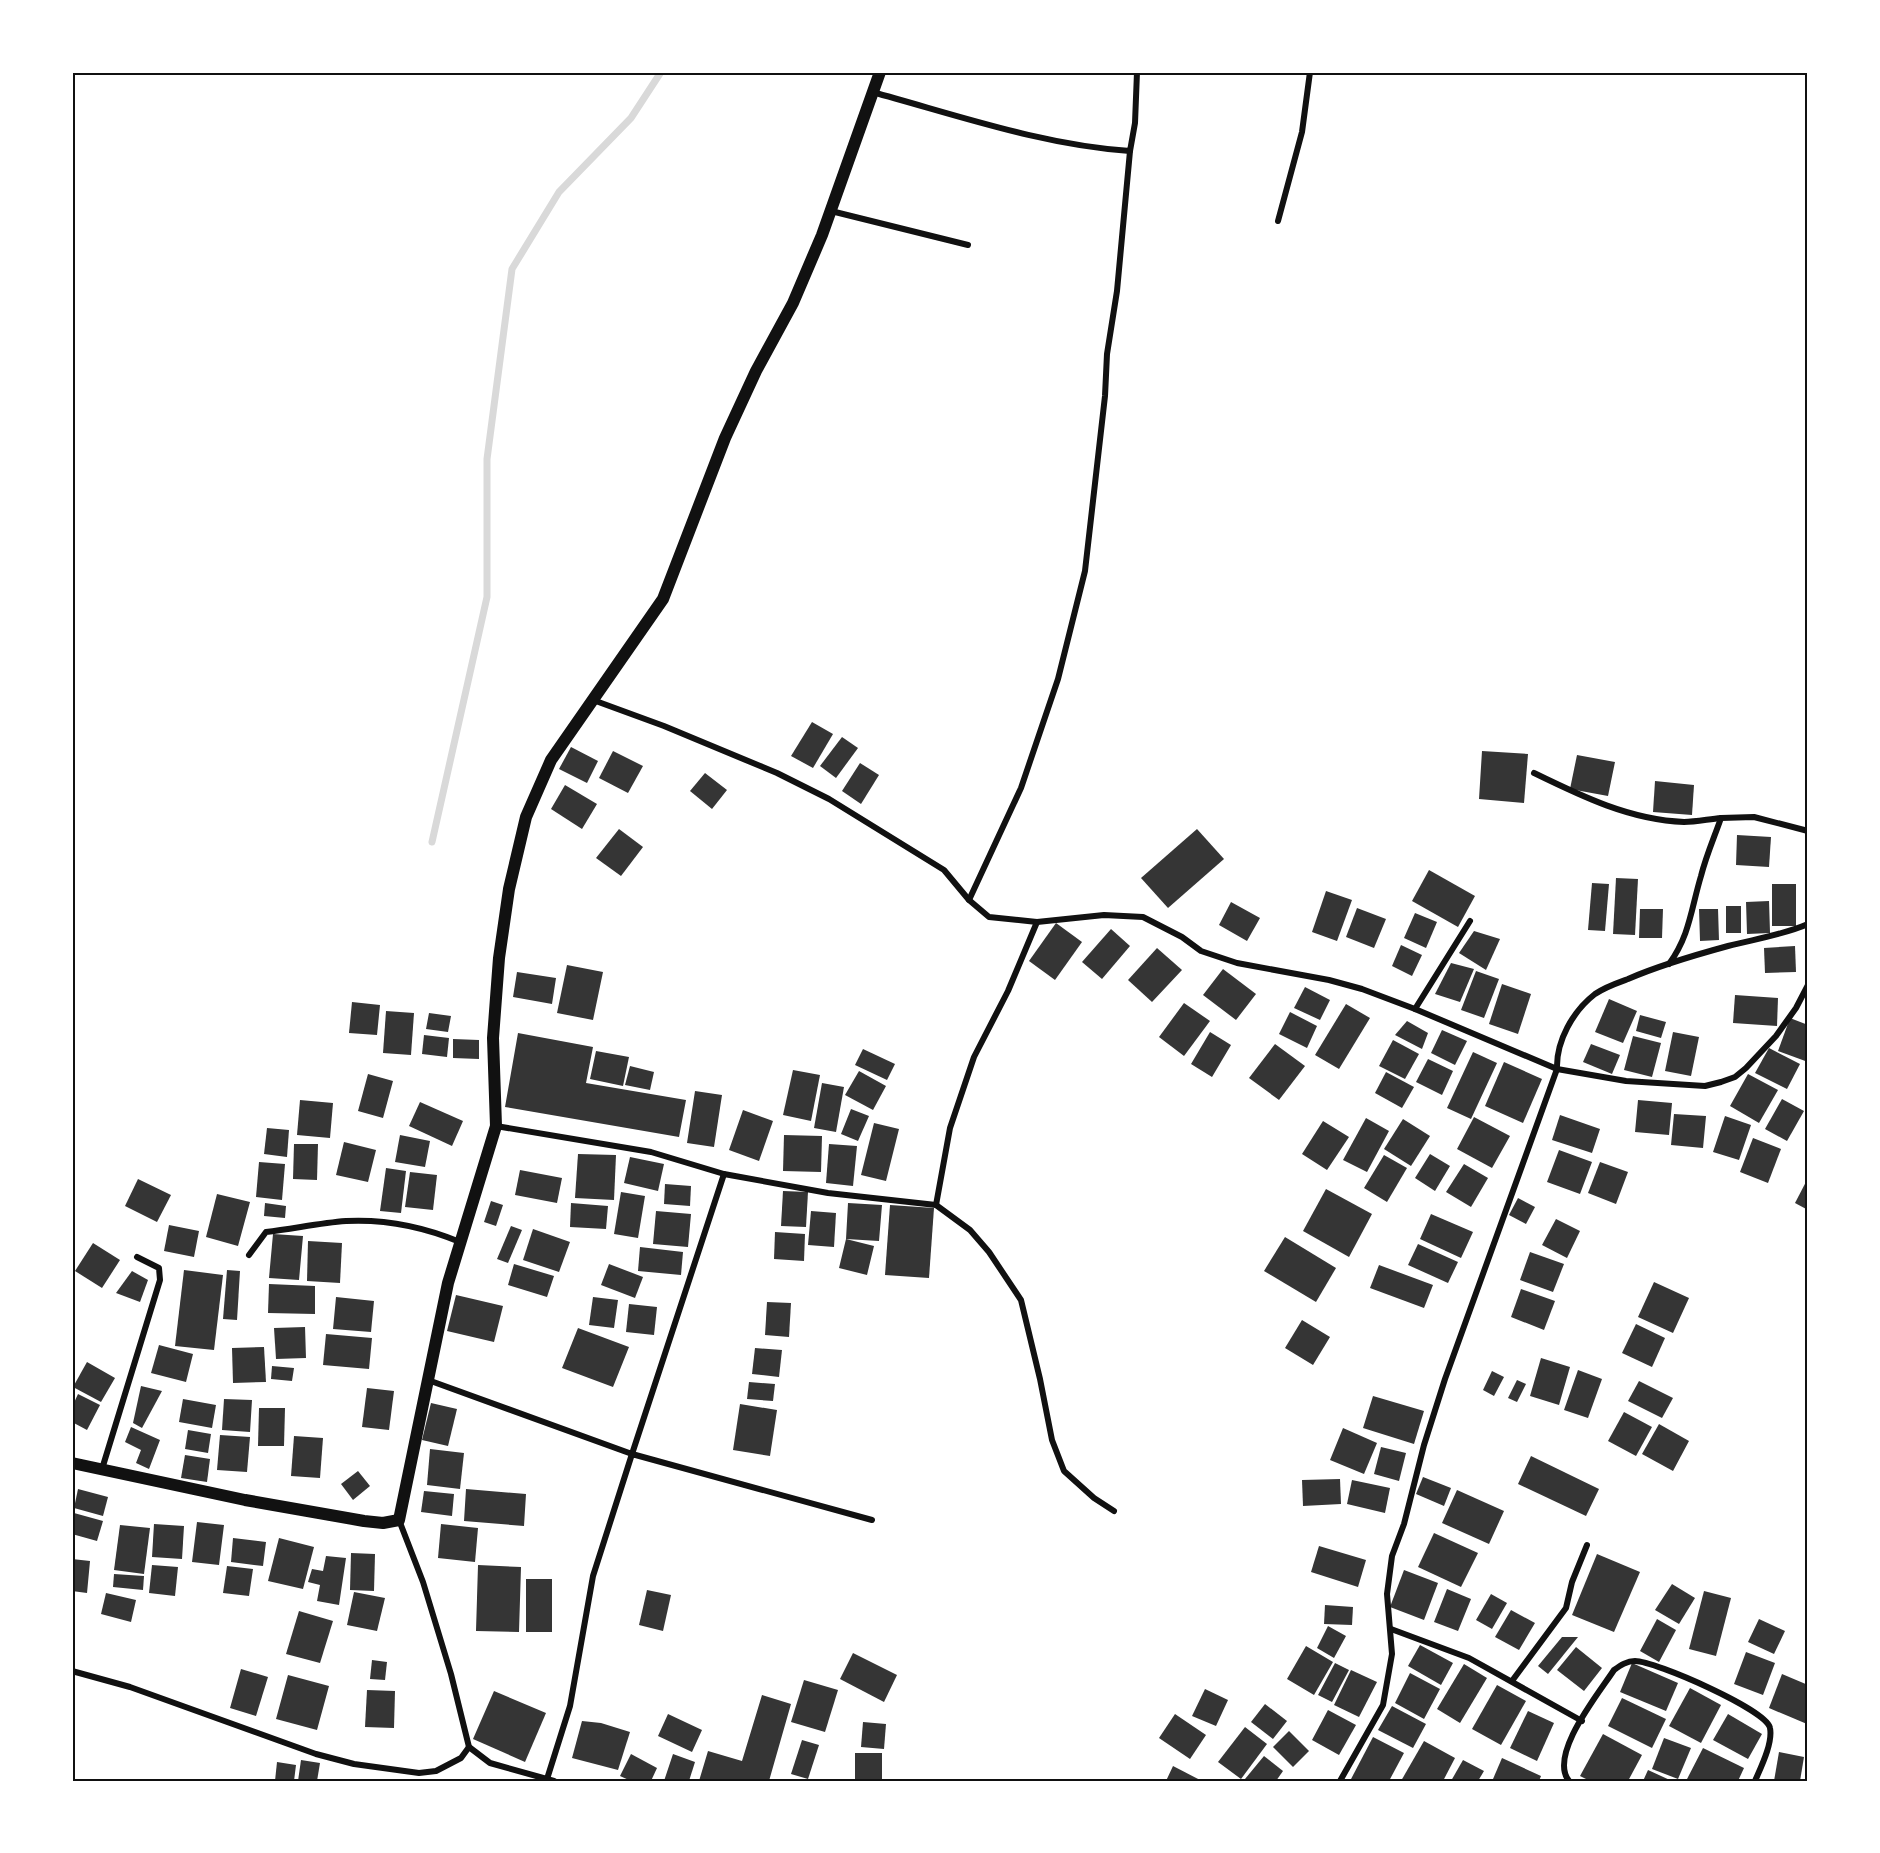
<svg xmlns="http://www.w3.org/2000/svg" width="1880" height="1853" viewBox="0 0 1880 1853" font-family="'Fira Sans',sans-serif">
<rect width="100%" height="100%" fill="#fff"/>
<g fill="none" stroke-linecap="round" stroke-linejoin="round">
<path stroke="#d9d9d9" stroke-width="7" d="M432,842L487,597V459L512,269L559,192L631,118L661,72"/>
</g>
<g fill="#353535">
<path d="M812,722L833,734L813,768L791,756Z"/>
<path d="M842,737L858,748L836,778L820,766Z"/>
<path d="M571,747L598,761L587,783L559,769Z"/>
<path d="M613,751L643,766L628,793L599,778Z"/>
<path d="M1482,751L1528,754L1524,803L1479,799Z"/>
<path d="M1577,755L1615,762L1608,796L1570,789Z"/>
<path d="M860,763L879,775L861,804L842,791Z"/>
<path d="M705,773L727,790L712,809L690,791Z"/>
<path d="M1655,781L1694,785L1692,815L1653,812Z"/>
<path d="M565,785L597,804L582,829L551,809Z"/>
<path d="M619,829L643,847L621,876L596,858Z"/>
<path d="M1197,829L1224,859L1168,908L1141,878Z"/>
<path d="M1737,835L1771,837L1769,867L1736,865Z"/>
<path d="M1429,870L1475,896L1458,927L1412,901Z"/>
<path d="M1616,878L1638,879L1635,935L1613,934Z"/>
<path d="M1592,883L1609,884L1605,931L1588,930Z"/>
<rect x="1772" y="884" width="24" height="42"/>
<path d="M1326,891L1352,900L1337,941L1312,932Z"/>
<path d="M1769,901L1770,933L1747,934L1746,902Z"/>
<path d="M1231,902L1260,918L1247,941L1219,925Z"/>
<rect x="1726" y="906" width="15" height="27"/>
<path d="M1357,908L1386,919L1374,948L1346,937Z"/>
<path d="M1640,909H1663L1662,938H1639Z"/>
<path d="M1699,909H1718L1719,940L1700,941Z"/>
<path d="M1415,913L1437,922L1426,948L1404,938Z"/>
<path d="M1056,923L1082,942L1055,980L1029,961Z"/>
<path d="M1111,929L1130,946L1102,979L1082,962Z"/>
<path d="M1474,931L1500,939L1486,970L1459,953Z"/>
<path d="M1401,945L1422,955L1412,976L1392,966Z"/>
<path d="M1795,946L1796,972L1765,973L1764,948Z"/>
<path d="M1157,948L1182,970L1152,1002L1128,980Z"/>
<path d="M1451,963L1474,969L1460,1002L1435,994Z"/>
<path d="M567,965L603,972L593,1020L557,1013Z"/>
<path d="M1223,969L1256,994L1236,1020L1203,995Z"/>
<path d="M1476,971L1499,979L1484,1018L1461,1010Z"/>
<path d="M517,972L556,978L552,1004L513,997Z"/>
<path d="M1502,984L1531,994L1518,1034L1489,1024Z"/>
<path d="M1305,987L1330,1000L1320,1020L1294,1008Z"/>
<path d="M1735,995L1778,998L1777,1026L1733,1023Z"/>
<path d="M1609,999L1637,1011L1623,1043L1595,1032Z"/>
<path d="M352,1002L380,1005L377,1035L349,1033Z"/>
<path d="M1184,1003L1210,1021L1184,1056L1159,1037Z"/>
<path d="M1346,1004L1370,1018L1339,1069L1315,1055Z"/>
<path d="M386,1011L414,1013L411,1055L383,1053Z"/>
<path d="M1290,1012L1317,1026L1307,1048L1279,1034Z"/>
<path d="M429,1013L451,1016L448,1032L426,1029Z"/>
<path d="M1640,1015L1666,1022L1661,1038L1636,1031Z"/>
<path d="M1790,1018L1808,1025V1062L1778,1051Z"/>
<path d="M1407,1021L1428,1033L1422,1049L1395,1035Z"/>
<path d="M1442,1030L1467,1041L1455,1065L1431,1053Z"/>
<path d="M1210,1032L1231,1045L1212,1077L1191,1064Z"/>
<path d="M1673,1032L1699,1037L1691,1076L1665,1071Z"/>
<path d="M518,1033L593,1047L586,1083L686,1100L679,1137L505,1107Z"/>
<path d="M424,1035L449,1038L447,1057L422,1054Z"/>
<path d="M1633,1036L1661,1043L1652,1077L1624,1070Z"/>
<path d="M453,1039L479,1040V1059L453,1058Z"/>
<path d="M1393,1040L1419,1054L1405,1079L1379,1066Z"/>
<path d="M1275,1044L1305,1066L1279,1100L1249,1078Z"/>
<path d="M1591,1044L1620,1055L1612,1074L1583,1062Z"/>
<path d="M1769,1048L1800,1064L1787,1089L1755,1073Z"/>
<path d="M863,1049L895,1064L887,1080L855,1065Z"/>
<path d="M596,1051L629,1057L623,1086L590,1079Z"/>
<path d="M1473,1052L1497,1063L1471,1119L1447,1108Z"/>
<path d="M1428,1059L1453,1071L1442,1095L1416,1082Z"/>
<path d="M1504,1062L1542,1079L1523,1123L1485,1106Z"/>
<path d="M630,1066L654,1072L650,1090L625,1085Z"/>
<path d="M793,1070L820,1075L811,1121L783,1115Z"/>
<path d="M859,1071L886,1086L873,1110L845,1095Z"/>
<path d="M1386,1072L1414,1087L1402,1108L1375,1093Z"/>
<path d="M368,1074L393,1081L383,1118L358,1111Z"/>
<path d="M1748,1074L1778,1090L1759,1123L1730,1106Z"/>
<path d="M822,1083L844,1087L836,1132L814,1128Z"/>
<path d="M695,1091L722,1095L714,1147L687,1143Z"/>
<path d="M1782,1099L1804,1111L1787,1141L1765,1129Z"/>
<path d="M300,1100L333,1103L330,1138L297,1135Z"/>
<path d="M1638,1100L1672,1103L1669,1135L1635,1132Z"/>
<path d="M420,1102L463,1121L452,1146L409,1126Z"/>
<path d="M851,1109L869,1116L858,1141L841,1134Z"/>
<path d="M743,1110L773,1121L759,1161L729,1150Z"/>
<path d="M1674,1114L1706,1116L1703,1148L1671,1145Z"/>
<path d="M1560,1115L1600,1129L1592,1153L1552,1140Z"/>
<path d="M1725,1116L1751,1125L1739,1160L1713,1152Z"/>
<path d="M1474,1117L1510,1136L1492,1168L1457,1149Z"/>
<path d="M1366,1118L1389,1131L1367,1172L1343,1160Z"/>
<path d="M1403,1119L1430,1136L1411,1166L1384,1149Z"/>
<path d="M1323,1121L1349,1137L1327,1170L1302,1154Z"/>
<path d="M874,1123L899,1129L886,1181L861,1175Z"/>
<path d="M267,1128L289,1130L287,1157L264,1154Z"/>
<path d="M400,1135L430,1141L425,1167L395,1162Z"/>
<path d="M784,1135L822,1136L821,1172L783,1171Z"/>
<path d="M1753,1138L1781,1149L1768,1183L1740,1172Z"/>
<path d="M344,1142L376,1150L368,1182L336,1175Z"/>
<path d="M294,1144H318L317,1180L293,1179Z"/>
<path d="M829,1144L857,1146L853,1186L826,1183Z"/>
<path d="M1559,1150L1592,1162L1580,1194L1547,1182Z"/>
<path d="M578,1154L616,1155L614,1200L575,1198Z"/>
<path d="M1430,1154L1450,1166L1435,1191L1415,1178Z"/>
<path d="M1384,1155L1407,1168L1387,1202L1364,1188Z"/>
<path d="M630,1157L664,1164L658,1191L624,1183Z"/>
<path d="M259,1162L285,1164L282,1200L256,1197Z"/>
<path d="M1600,1162L1628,1172L1616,1204L1588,1193Z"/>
<path d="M1464,1164L1488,1178L1471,1207L1446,1192Z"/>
<path d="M386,1168L406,1171L401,1213L380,1211Z"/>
<path d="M520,1170L562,1178L557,1203L515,1195Z"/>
<path d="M410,1172L437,1175L433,1210L405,1207Z"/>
<path d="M1808,1178V1210L1795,1203Z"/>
<path d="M138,1179L171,1195L157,1222L125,1206Z"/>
<path d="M665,1184L691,1186L690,1206L664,1204Z"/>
<path d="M1326,1189L1372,1214L1349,1257L1303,1231Z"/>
<path d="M783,1191L808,1192L806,1227L781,1226Z"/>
<path d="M621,1192L645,1196L638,1238L614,1234Z"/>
<path d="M217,1194L250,1202L238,1246L206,1237Z"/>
<path d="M1518,1198L1535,1207L1526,1224L1509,1215Z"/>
<path d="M491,1201L503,1205L496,1226L484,1222Z"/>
<path d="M265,1203L286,1206L285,1218L264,1216Z"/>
<path d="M571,1203L608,1206L606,1229L570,1227Z"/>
<path d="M848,1203L882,1205L879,1241L846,1239L874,1246L867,1275L839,1268L846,1239Z"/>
<path d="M890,1205L934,1208L929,1278L885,1275Z"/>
<path d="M656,1211L691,1214L688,1247L653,1244Z"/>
<path d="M811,1211L836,1213L834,1247L808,1245Z"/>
<path d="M1431,1214L1473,1232L1461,1258L1420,1239Z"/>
<path d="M1556,1219L1580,1231L1567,1258L1542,1245Z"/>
<path d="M169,1225L199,1231L194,1257L164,1251Z"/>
<path d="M511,1226L522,1230L508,1263L497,1259Z"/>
<path d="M533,1229L570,1242L559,1272L523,1260Z"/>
<path d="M775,1232L805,1234L804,1261L774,1259Z"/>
<path d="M273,1234L303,1236L299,1280L269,1278Z"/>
<path d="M1285,1237L1336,1268L1316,1302L1264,1271Z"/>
<path d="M308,1241L342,1243L340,1283L307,1281Z"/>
<path d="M93,1243L120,1260L102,1288L75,1271Z"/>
<path d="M1418,1244L1458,1262L1448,1283L1408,1265Z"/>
<path d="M640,1247L683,1252L681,1275L638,1271Z"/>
<path d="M1530,1252L1564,1264L1553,1292L1520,1280Z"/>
<path d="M514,1264L554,1276L547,1297L508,1285Z"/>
<path d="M609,1264L643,1277L635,1298L601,1285Z"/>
<path d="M1379,1265L1433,1285L1424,1308L1370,1288Z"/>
<path d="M184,1270L223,1275L214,1350L175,1346Z"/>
<path d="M227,1270L240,1271L237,1320L223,1319Z"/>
<path d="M132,1271L148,1280L140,1302L116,1293Z"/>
<path d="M1654,1282L1689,1298L1673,1333L1638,1317Z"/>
<path d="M269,1284L315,1286V1314L268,1313Z"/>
<path d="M1521,1289L1555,1301L1544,1330L1511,1317Z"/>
<path d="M456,1295L503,1306L494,1342L447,1331Z"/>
<path d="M336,1297L374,1301L371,1332L333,1329Z"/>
<path d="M593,1297L618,1300L614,1328L589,1325Z"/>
<path d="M767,1302L791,1303L789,1337L765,1335Z"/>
<path d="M629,1304L657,1307L654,1335L626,1332Z"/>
<path d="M1302,1320L1330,1337L1313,1365L1285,1348Z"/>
<path d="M1636,1324L1665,1338L1652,1367L1622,1353Z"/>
<path d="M305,1327L306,1358L276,1359L274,1328Z"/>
<path d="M578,1328L629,1347L613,1387L562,1368Z"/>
<path d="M326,1334L372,1338L369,1369L323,1365Z"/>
<path d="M159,1345L193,1354L186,1382L151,1373Z"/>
<path d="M264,1347L266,1382L233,1383L232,1348Z"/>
<path d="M755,1348L782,1350L779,1377L752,1374Z"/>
<path d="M1541,1358L1570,1367L1559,1405L1530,1396Z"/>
<path d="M87,1362L115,1378L101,1402L73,1387Z"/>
<path d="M272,1366L294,1368L292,1381L271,1379Z"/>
<path d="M1578,1370L1602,1379L1588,1418L1564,1410Z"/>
<path d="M1492,1371L1504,1377L1494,1396L1483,1390Z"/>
<path d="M1517,1380L1526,1384L1517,1402L1508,1398Z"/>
<path d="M1639,1381L1673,1398L1662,1418L1628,1401Z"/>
<path d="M749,1382L775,1384L773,1401L747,1399Z"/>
<path d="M141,1386L162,1391L142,1428L133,1423Z"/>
<path d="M367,1388L394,1391L389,1430L362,1427Z"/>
<path d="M78,1394L100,1405L87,1430L72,1422V1407Z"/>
<path d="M1373,1396L1424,1411L1414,1444L1363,1428Z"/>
<path d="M183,1399L216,1405L212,1428L179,1422Z"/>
<path d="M224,1399L252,1400L250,1432L222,1430Z"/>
<path d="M431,1403L457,1409L448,1446L422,1440Z"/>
<path d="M740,1404L777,1410L770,1456L733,1450Z"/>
<path d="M259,1408H285L284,1446H258Z"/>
<path d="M1624,1412L1652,1427L1636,1456L1608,1441Z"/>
<path d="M1659,1424L1689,1441L1673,1471L1642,1454Z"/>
<path d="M131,1427L160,1440L149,1469L136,1463L141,1450L125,1442Z"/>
<path d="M1343,1428L1377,1443L1364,1474L1330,1460Z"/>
<path d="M188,1430L211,1434L208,1453L185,1449Z"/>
<path d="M220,1435L250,1437L247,1472L217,1470Z"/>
<path d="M294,1436L323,1438L320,1478L291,1476Z"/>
<path d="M1381,1447L1406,1453L1399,1481L1374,1474Z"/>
<path d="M430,1449L464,1453L460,1489L427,1485Z"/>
<path d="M185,1455L210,1459L207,1482L181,1478Z"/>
<path d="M1531,1456L1599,1489L1586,1516L1518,1484Z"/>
<path d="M358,1471L370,1486L353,1500L341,1484Z"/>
<path d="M1423,1477L1451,1488L1444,1506L1416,1494Z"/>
<path d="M1340,1479L1341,1504L1303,1506L1302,1480Z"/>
<path d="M1352,1480L1390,1488L1385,1513L1347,1504Z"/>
<path d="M78,1489L108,1497L103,1516L74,1508Z"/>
<path d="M466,1489L526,1494L524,1526L464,1521Z"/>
<path d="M1457,1490L1504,1511L1489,1544L1442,1523Z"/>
<path d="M424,1491L454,1494L452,1516L421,1512Z"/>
<path d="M74,1513L103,1521L97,1541L72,1534Z"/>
<path d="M197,1522L224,1525L219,1565L192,1562Z"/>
<path d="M154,1524L184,1526L182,1559L152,1557Z"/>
<path d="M441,1524L478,1528L475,1562L438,1558Z"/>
<path d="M120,1525L150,1528L144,1574L114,1570Z"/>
<path d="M1434,1533L1478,1553L1461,1587L1418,1567Z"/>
<path d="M233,1538L266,1542L263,1566L231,1562Z"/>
<path d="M279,1538L314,1547L303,1589L268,1581Z"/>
<path d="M1319,1546L1366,1560L1358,1587L1311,1572Z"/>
<path d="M351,1553L375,1554L374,1591L350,1590Z"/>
<path d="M1597,1554L1640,1572L1614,1632L1572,1615Z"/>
<path d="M326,1556L346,1558L339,1605L317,1601L320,1585L308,1582L312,1569L323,1571Z"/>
<path d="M72,1559L90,1561L87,1593L72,1591Z"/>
<path d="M152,1565L178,1567L175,1596L149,1593Z"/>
<path d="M478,1565L521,1567L519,1632L476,1631Z"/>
<path d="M227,1566L253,1569L249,1596L223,1593Z"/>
<path d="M1404,1570L1438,1583L1424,1620L1390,1607Z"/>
<path d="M114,1574L144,1576L143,1590L113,1587Z"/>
<rect x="526" y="1579" width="26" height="53"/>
<path d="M1672,1584L1695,1598L1679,1624L1655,1610Z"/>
<path d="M1447,1589L1471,1599L1458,1631L1434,1622Z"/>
<path d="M647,1590L671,1595L663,1631L639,1625Z"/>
<path d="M1704,1591L1731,1598L1716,1656L1689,1649Z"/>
<path d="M354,1592L385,1598L377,1631L347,1625Z"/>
<path d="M106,1593L136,1600L131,1622L101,1614Z"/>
<path d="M1491,1594L1507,1603L1492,1629L1476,1620Z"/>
<path d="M1325,1605L1353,1607L1352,1625L1324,1624Z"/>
<path d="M1511,1610L1535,1623L1519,1650L1495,1637Z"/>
<path d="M299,1611L333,1621L320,1663L286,1654Z"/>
<path d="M1657,1619L1676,1630L1659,1662L1640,1651Z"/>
<path d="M1759,1619L1785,1631L1774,1654L1748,1642Z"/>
<path d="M1328,1626L1346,1636L1334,1658L1317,1648Z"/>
<path d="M1562,1637H1578L1548,1674L1538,1666Z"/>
<path d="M1420,1645L1453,1663L1441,1685L1408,1666Z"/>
<path d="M1306,1646L1333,1662L1314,1695L1287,1679Z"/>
<path d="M1576,1647L1602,1668L1584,1691L1557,1670Z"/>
<path d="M1746,1652L1775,1663L1763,1695L1734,1684Z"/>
<path d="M853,1653L897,1675L884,1702L840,1679Z"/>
<path d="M372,1660L387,1662L385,1680L370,1679Z"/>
<path d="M1335,1663L1349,1670L1332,1702L1318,1695Z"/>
<path d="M1632,1663L1678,1683L1666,1711L1620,1692Z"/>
<path d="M1464,1664L1487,1678L1460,1723L1437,1709Z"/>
<path d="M241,1669L268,1677L256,1716L230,1708Z"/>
<path d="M1351,1670L1377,1682L1359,1717L1334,1705Z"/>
<path d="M1410,1673L1440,1689L1424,1719L1395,1703Z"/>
<path d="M1782,1674L1808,1685L1807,1724L1769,1708Z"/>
<path d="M288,1675L329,1686L317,1730L276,1719Z"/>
<path d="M804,1680L838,1690L825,1732L791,1722Z"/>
<path d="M1497,1685L1526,1701L1501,1745L1472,1729Z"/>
<path d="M1690,1688L1721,1705L1701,1743L1669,1726Z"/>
<path d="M1205,1689L1228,1700L1216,1726L1192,1716Z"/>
<path d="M367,1690L395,1691L394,1728L365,1727Z"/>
<path d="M494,1691L546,1713L525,1762L473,1739Z"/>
<path d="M762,1695L791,1704L769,1781H699L708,1751L742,1761Z"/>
<path d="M1622,1698L1666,1719L1652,1748L1608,1726Z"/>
<path d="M1265,1704L1287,1721L1273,1739L1251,1722Z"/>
<path d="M1392,1706L1426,1724L1413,1748L1378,1730Z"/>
<path d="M1328,1710L1356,1725L1339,1755L1312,1740Z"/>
<path d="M1528,1711L1554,1723L1537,1761L1510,1748Z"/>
<path d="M668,1714L702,1730L692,1752L658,1736Z"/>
<path d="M1175,1714L1206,1735L1190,1759L1159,1738Z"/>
<path d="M1728,1714L1762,1734L1748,1759L1713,1740Z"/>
<path d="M582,1721L601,1723L630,1732L618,1770L572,1758Z"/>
<path d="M863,1722L886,1724L884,1749L861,1747Z"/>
<path d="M1245,1727L1267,1744L1241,1779L1218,1762Z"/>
<path d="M1289,1731L1309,1751L1293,1767L1273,1747Z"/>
<path d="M1603,1734L1642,1755L1628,1781H1590L1580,1776Z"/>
<path d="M1373,1737L1404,1753L1389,1781H1350Z"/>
<path d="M1664,1738L1691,1748L1678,1779L1652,1769Z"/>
<path d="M802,1740L819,1745L808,1779L791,1774Z"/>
<path d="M1424,1741L1455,1758L1443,1781H1401Z"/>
<path d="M1703,1748L1744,1768L1738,1781H1686Z"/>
<path d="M1779,1752L1804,1757L1800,1781H1774Z"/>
<rect x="855" y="1753" width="27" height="28"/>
<path d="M631,1754L657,1768L651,1781H631L620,1776Z"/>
<path d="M673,1754L695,1762L689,1781H664Z"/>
<path d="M1264,1756L1283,1771L1276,1781H1247L1245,1779Z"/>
<path d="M1502,1758L1541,1776L1539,1781H1497L1493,1779Z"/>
<path d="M301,1760L320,1763L317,1781H298Z"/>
<path d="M1463,1760L1484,1771L1478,1781H1451Z"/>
<path d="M277,1762L296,1765L294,1781H275Z"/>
<path d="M1173,1766L1202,1781H1166Z"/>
<path d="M1648,1770L1672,1781H1643Z"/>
</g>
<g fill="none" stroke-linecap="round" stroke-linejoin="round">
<g stroke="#111" stroke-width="6">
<path d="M872,92C957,115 1042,145 1130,151L1135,123L1137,72"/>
<path d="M831,211L968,245"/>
<path d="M1278,221L1302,132L1310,72"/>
<path d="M593,700L664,726L777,773L829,799L944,870L969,900L989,917L1037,922L1104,915L1143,917L1182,937L1201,951L1237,963L1329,980L1362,989L1415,1009L1557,1069L1626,1081L1705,1086L1721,1082L1735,1077L1746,1068L1776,1036L1796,1008L1808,985"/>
<path d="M1534,773C1581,796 1630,820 1684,822C1696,822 1709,819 1721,818"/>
<path d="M969,900L1021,788L1058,679L1085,571L1105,396L1107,354L1117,291L1130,151"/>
<path d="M1669,964C1690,935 1691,909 1701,876C1706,856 1714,838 1721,818L1754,817L1808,831"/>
<path d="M1415,1009L1470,921"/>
<path d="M496,1126L651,1152L724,1174L828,1193L936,1205L970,1230L989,1252L1021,1300L1040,1379L1052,1440L1064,1471L1094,1498L1114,1511"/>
<path d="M936,1205L950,1128L974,1057L1008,991L1037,922"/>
<path d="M249,1255L266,1232C293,1229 319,1223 346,1221C385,1219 424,1227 460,1242"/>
<path d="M428,1380L632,1454L724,1174"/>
<path d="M102,1469L160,1280L159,1268L137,1257"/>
<path d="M399,1520L423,1582L451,1674L469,1747L490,1763L554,1781"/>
<path d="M1391,1629L1469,1658L1582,1721"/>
<path d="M72,1671L130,1687L316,1754L354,1764L419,1773L436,1771L461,1758L469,1747"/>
<path d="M1512,1681L1566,1608L1572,1582L1587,1545"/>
<path d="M547,1779L570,1706L593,1576L632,1454L872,1520"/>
<path d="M1340,1781L1383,1705L1392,1654L1387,1594L1392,1556L1404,1524L1424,1445L1445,1379L1557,1069C1556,1041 1573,1011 1595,994C1605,987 1617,983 1628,979C1660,965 1695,955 1728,946C1755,939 1783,935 1808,924"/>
<path d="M1569,1781C1548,1755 1599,1693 1614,1670C1621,1665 1627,1661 1635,1661C1655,1661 1767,1710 1770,1728C1773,1743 1761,1767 1755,1781"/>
</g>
<path stroke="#111" stroke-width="12" d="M72,1463L245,1500L364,1521L383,1523L399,1520L448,1283L496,1126L493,1038L499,958L509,889L526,817L551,760L663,599L725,438L756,371L793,303L822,235L880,72"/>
</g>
<rect width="1880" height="1853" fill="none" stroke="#ffffff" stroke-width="147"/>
<rect x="74" y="74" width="1732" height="1706" fill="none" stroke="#111" stroke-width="2"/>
</svg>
